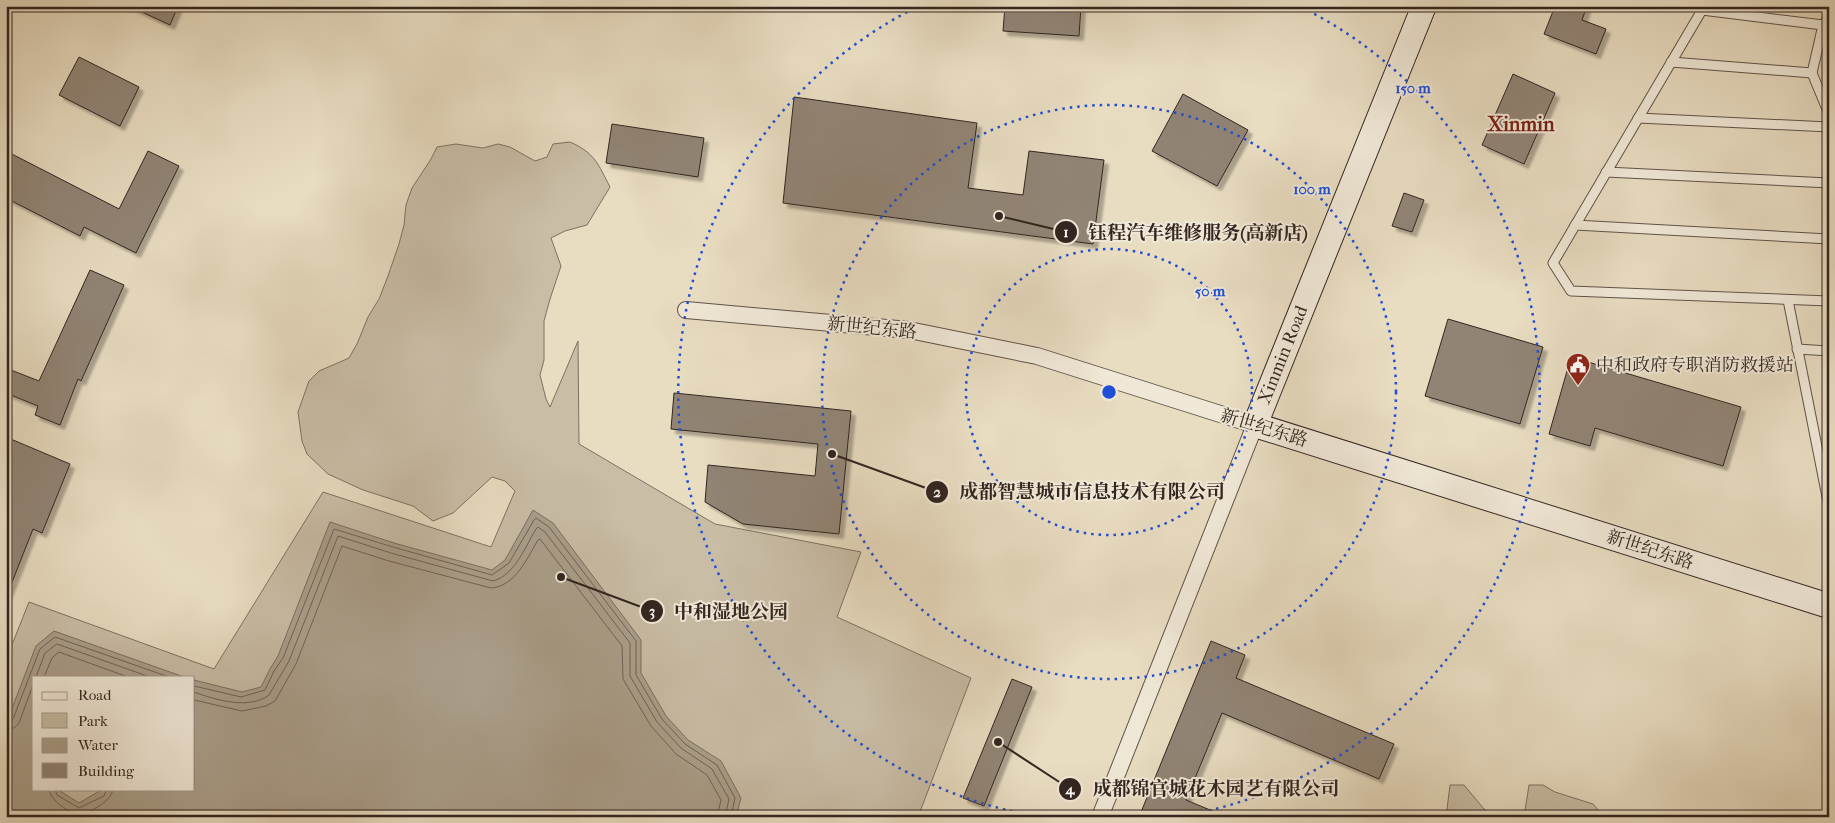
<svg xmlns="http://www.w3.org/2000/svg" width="1835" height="823" viewBox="0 0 1835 823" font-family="'IM FELL French Canon','Noto Serif SC',serif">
<defs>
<filter id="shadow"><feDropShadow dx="4.5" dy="4.5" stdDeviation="1" flood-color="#0004"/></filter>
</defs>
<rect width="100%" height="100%" fill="#e8dcc1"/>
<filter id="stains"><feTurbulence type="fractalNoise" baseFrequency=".004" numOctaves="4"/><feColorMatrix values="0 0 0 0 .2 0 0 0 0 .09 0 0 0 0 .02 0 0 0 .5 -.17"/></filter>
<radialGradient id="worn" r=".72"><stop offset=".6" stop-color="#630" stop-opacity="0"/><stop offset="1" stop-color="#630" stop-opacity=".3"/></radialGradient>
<g fill="#c9bda6" stroke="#7e7163" fill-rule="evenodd">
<path d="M570,142C595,153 598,164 610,187L587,225L565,231L551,238L561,266L550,299L544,321V360L540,375L546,399L550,407L578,341L579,444L715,524L861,552L837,617L971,678L918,817H6V660L29,602L214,669L323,492L491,547L515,491L505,481L492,477L453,513L433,521L413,506L363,490L328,474L307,454L302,441L298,412L309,381L319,371L349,358L357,344L368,317L379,299L388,276L399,244L404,225L406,205L412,188L431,159L437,147L456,144L483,148L498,144L510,147L535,161L547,157L553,144ZM34,677H194V789H34Z"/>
<path d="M1450,785H1464L1484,809L1493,817H1446Z"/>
<path d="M1529,785H1543L1555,792L1593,804L1604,817H1524Z"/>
</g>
<path fill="#aa9e8a" stroke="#7a6e60" d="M533,510L553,523L641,640V673L666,716L688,740L721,761L741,798L736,817H6V724L36,646L54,631L184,677H34V789H57L79,803L103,789H194V680L242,692L261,687L270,669L278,656L330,522L394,543L492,570L505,560Z"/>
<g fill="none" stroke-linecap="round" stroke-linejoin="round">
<g stroke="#6e6255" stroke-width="1">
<path d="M36,677L45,653L57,644L150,677"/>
<path d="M44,677L52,658L59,652L128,677"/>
<path d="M194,686L241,697L265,690L274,671L283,658L334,529L393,547L492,575L509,563L534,520L536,518L549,527L636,641V675L662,719L685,744L717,765L735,798L731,817"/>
<path d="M194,692C216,700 249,710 269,695L289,661L338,536L391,553L493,581C515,575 525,547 536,529L538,527L545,532L630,643V676L657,722L681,748L712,769L729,799L725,817"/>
<path d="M194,700L242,711L266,706L275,701L296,664L342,546L389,561L491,588C516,586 527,558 538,540L540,539L622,646L623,679L651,726L676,754L707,775L721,800L717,817"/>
<path d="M6,723L11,722L13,719L40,649L55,637L169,677"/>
<path d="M6,729L14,728L19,723L34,682"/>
<path d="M49,789C49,799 70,815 81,814C91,812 112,801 113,789"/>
<path d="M55,789L57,795L79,808L104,796L107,789"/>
</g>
</g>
<g fill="#918474" stroke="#332520" filter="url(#shadow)">
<path d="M129,6H178L170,25Z"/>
<path d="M1005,6H1081L1079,36L1003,31Z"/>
<path d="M1555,6H1587L1582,20L1606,29L1596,54L1544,34Z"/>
<path d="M79,57L139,87L120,126L59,95Z"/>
<path d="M1513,74L1555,93L1524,164L1482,145Z"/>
<path d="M1183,94L1248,130L1217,186L1152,151Z"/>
<path d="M794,97L977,123L968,188L1023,195L1029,151L1104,160L1093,244L783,203Z"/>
<path d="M612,124L704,138L698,177L606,163Z"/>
<path d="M6,151L119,209L148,151L179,166L136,253L84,227L80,236L6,198Z"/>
<path d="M1404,193L1424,200L1412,232L1392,226Z"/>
<path d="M90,270L124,285L81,381L78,379L60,425L35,415L38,406L6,393V368L39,381Z"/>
<path d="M1448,319L1543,347L1520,424L1425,396Z"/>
<path d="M1571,357L1741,407L1723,466L1595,428L1590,446L1549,434Z"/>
<path d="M674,393L851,411L839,534L743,524L705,502L708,465L815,476L818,444L671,429Z"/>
<path d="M6,437L70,464L42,533L33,529L7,595Z"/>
<path d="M1211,641L1245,655L1236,678L1394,744L1379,779L1222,713L1186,800L1227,817H1139Z"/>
<path d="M1012,679L1032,687L984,806L963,798Z"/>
</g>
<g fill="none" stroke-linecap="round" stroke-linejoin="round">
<defs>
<g id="lane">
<path d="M1829,17L1823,25L1702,10L1553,263L1571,291L1829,301"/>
<path d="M1823,25L1812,73L1829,114"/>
<path d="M1671,62L1812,73"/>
<path d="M1638,118L1829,127"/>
<path d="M1606,172L1829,183"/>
<path d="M1575,225L1829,239"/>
<path d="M1788,300L1829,507"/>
<path d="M1797,349L1829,351"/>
</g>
<path id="street" d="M686,310L909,330L1037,356L1255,425L1100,817"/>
<path id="secondary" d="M1424,6L1255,425L1829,606"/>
</defs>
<use href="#lane" stroke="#605348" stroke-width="11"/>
<use href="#street" stroke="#605348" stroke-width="18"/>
<use href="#secondary" stroke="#332520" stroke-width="26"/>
<use href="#lane" stroke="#f0e8d7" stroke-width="9"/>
<use href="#street" stroke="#f0e8d7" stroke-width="16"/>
<use href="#secondary" stroke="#f0e8d7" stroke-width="24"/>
</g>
<g fill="none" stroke="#1d4ed8" stroke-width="2.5" stroke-dasharray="2.5 5">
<circle cx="1109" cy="392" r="143"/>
<circle cx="1109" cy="392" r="287"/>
<path d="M1042 817A430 430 0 0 1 917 7M1301 7A430 430 0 0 1 1176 817"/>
</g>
<defs>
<symbol id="civic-pin" viewBox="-11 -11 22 30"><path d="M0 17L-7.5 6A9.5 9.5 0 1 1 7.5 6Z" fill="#8f2418" stroke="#f0e8d7"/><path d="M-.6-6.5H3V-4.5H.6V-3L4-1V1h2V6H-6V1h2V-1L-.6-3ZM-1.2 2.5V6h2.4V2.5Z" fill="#fff"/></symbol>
</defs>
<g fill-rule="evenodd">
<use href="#civic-pin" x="1564" y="351" width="28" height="38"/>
</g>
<g text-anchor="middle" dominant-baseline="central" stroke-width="4" stroke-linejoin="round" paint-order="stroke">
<g font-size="18" fill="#332520" stroke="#f0e8d7">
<text transform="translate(872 328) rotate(6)">新世纪东路</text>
<text transform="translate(1283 355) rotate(-68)">Xinmin Road</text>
<text transform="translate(1264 428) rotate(17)">新世纪东路</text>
<text transform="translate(1650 550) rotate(18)">新世纪东路</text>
</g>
<g font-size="18" fill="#332520" stroke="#f0e8d7" text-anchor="start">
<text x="1596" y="365">中和政府专职消防救援站</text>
</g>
<g font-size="20" font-weight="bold" fill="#7a1f14" stroke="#f0e8d7">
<text x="1521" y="124">Xinmin</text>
</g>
</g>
<circle cx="1109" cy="392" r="8" fill="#1d4ed8" stroke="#f0e8d7" stroke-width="2.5"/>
<g font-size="15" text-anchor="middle" font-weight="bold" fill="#1d4ed8" stroke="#f0e8d7" stroke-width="4" stroke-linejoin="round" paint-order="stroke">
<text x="1413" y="93">150 m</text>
<text x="1312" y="194">100 m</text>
<text x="1210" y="296">50 m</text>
</g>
<path fill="none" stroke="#332520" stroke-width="2" d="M999 216L1066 232M832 454L937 492M561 577L652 611M998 742L1070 789"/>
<g fill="#332520" stroke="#f0e8d7" stroke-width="2">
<circle cx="999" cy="216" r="5"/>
<circle cx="832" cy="454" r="5"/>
<circle cx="561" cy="577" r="5"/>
<circle cx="998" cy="742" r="5"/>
<circle cx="1066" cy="232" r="12"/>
<circle cx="937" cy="492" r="12"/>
<circle cx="652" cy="611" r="12"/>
<circle cx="1070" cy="789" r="12"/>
</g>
<g font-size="15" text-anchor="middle" font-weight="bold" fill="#fff">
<text x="1066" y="237">1</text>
<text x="937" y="497">2</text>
<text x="652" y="616">3</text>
<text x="1070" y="794">4</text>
</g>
<g font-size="19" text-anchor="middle" font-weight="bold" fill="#332520" stroke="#f0e8d7" stroke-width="4" stroke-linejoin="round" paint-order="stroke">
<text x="1198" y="239">钰程汽车维修服务(高新店)</text>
<text x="1092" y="498">成都智慧城市信息技术有限公司</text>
<text x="731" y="618">中和湿地公园</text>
<text x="1216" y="795">成都锦官城花木园艺有限公司</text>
</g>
<rect width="1835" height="823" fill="none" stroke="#e8dcc1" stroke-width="25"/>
<rect x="8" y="8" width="1820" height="808" fill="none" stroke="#332520" stroke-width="2.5"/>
<rect x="12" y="12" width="1810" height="798" fill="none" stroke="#332520"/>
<rect x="32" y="676" width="162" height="115" fill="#f0e8d7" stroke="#a49a8e"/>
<rect x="42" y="692" width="25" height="8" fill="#f0e8d7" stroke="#a49a8e"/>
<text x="78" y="700" font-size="15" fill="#332520">Road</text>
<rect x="42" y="713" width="25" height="15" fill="#c9bda6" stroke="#a49a8e"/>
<text x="78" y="726" font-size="15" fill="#332520">Park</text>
<rect x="42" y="738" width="25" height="15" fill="#aa9e8a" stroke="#a49a8e"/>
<text x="78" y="750" font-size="15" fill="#332520">Water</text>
<rect x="42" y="763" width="25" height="15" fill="#918474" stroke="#a49a8e"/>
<text x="78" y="776" font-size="15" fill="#332520">Building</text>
<rect width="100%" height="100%" filter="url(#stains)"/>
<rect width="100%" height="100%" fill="url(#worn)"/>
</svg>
